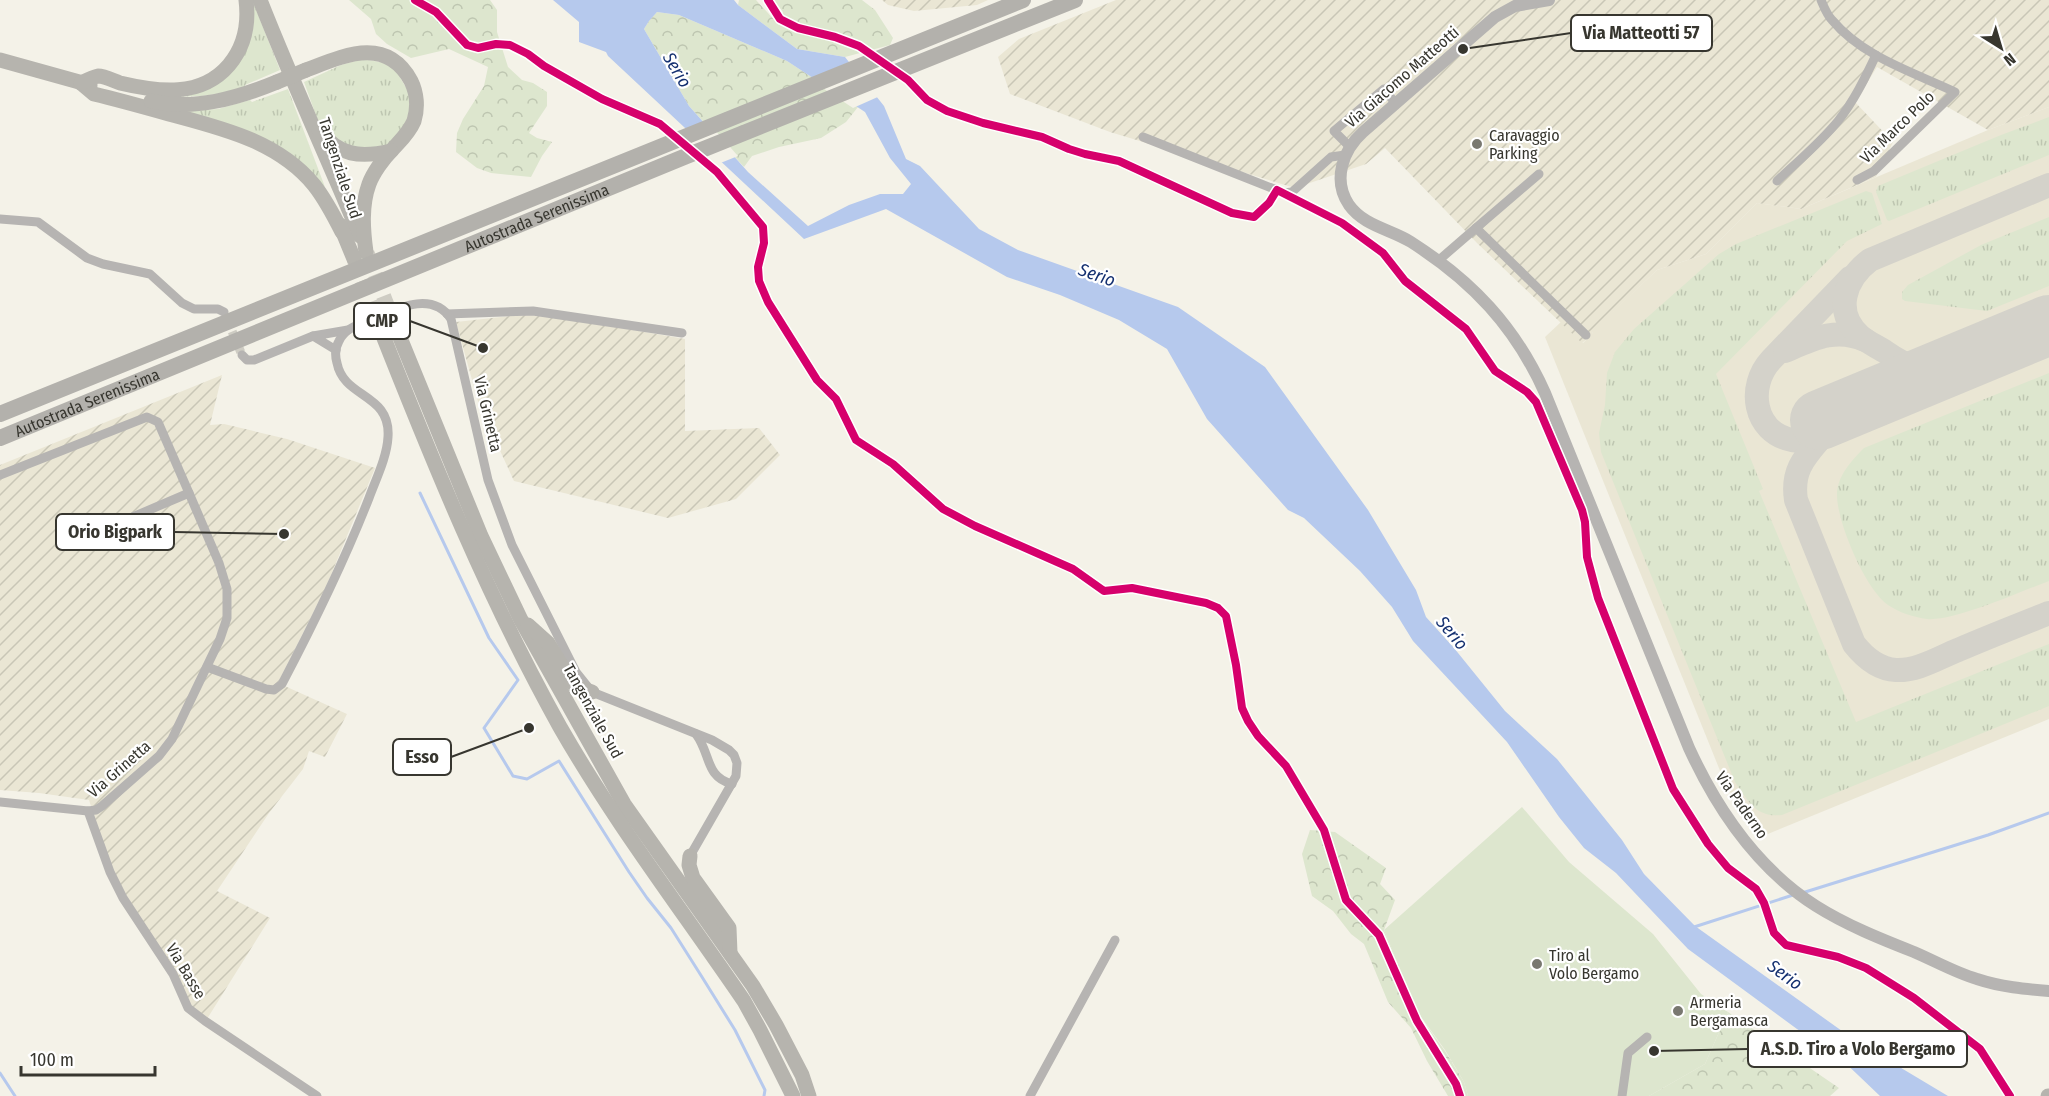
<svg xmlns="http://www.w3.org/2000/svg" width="2049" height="1096" viewBox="0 0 2049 1096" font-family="'Fira Sans Condensed',sans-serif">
<defs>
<pattern id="industrial-furrows" width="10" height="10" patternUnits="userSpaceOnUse" patternTransform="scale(1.5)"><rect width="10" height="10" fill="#eae6d4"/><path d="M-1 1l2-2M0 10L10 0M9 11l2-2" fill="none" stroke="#c9c6b6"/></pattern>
<pattern id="grass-tufts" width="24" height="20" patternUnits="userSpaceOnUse" patternTransform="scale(1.5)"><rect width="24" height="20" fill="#dde6ce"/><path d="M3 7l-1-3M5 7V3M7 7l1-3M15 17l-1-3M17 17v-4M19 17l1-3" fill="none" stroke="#bec6b1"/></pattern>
<pattern id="forest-crowns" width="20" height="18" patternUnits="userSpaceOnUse" patternTransform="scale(1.5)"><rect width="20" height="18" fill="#dde6ce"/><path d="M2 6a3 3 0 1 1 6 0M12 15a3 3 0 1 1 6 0" fill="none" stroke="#bec6b1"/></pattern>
</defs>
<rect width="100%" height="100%" fill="#f4f2e8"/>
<path fill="#eae6d4" d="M2049,107V719L1763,836L1727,788L1545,337L1561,322L1583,343L1593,333L1591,332L1657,270L1706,254L1757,203L1801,209L1988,130Z"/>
<g fill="url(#industrial-furrows)">
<path d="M882,0H988L977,5L914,11L888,5Z"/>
<path d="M1116,0H2049V107L1988,130L1877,67L1855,102L1893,142L1876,177L1801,209L1757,203L1706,254L1657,270L1592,332L1593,334L1582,343L1477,243L1385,148L1366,164L1295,188L1110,132L1010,94L998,57L1019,39Z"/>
<path d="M536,313L685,339V431L759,428L780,455L736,499L668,518L514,481L479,405L456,322Z"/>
<path d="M222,375L210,425L224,424L287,439L375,468L326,587L278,683L347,714L325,757L309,751L303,769L269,813L217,891L270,918L207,1019L191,1005L112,871L89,800L39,793L0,790V465Z"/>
</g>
<g fill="url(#grass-tufts)">
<path d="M253,2L280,70L245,85V88C221,94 199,98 174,96L225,75Z"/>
<path d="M363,59L385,63L395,69L408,91L411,106L404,128L386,146L356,151L324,131L318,121L304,82L341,65Z"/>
<path d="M288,89L325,187L315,178L183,111L218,109L250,100L252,102Z"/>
<path d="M2049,117V155L1889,221L1887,220L1876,192L1878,186L2001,135Z"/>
<path d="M1866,191L1872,193L1882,224L1847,241L1716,374L1763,489L1759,491L1856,722L2049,644V706L1782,815C1756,818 1748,801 1735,782L1601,452L1599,433L1605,405L1607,373L1615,352L1634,329L1719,254L1736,244Z"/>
<path d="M2049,217V286L1987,311L1905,301L1902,299V292L1908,285L1981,245Z"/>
<path d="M2049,373V581C2022,591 1953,622 1927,619C1913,617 1900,613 1888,605C1865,589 1837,522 1837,495C1837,476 1852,460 1864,448Z"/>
</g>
<g fill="url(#forest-crowns)">
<path d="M349,0H490L497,10V32L508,67L522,80L533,83L547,92V106L529,133L537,138L552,142L542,156L531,177L491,173L477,168L456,152L457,133L463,119L484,86L488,67L449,49L411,58L387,44L376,34L371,19Z"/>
<path d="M739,0H756L779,25L783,12L774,0H862L875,10L893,38L890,45L845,57L797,49L738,5Z"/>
<path d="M657,12L679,15L787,61L858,107L846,122L821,138L779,147L752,156L744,167L689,106L644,29L649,21Z"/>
<path d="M1310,830L1335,832L1386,868L1380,884L1395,900L1384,930L1422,1019L1445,1051L1464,1082L1468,1096H1448L1427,1061L1411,1028L1388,1002L1364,944L1351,934L1333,911L1312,896L1302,854Z"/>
<path d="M1728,1012L1839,1088L1830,1096H1649L1705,1064Z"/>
</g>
<path fill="#dde6ce" d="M1522,807L1569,862L1653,934L1701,994L1728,1012L1705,1064L1649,1096H1468L1464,1082L1445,1050L1419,1014L1384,930Z"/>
<path fill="#b6c9ed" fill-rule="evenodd" d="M553,0H734L738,5L797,49L845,57L884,106L906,159L920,166L979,229L1018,250L1178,307L1265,367L1368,510L1416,590L1426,617L1454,648L1505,711L1557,759L1622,840L1644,874L1695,926L1856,1041L1948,1096H1880L1837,1055L1797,1029L1688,949L1616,873L1584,848L1559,817L1507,742L1413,641L1392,607L1360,571L1304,518L1288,510L1207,419L1167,349L1119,320L1060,295L1007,277L886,209L804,239L608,56L606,52L579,42V22ZM657,12L679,15L787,61L865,112L890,158L911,184L903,194H880L849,205L808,226L748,172L689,106L644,29L649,21Z"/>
<g fill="#f4f2e8">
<path d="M852,61L880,96L853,108L809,79Z"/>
<path d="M707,121L738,156L718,164L684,131Z"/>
</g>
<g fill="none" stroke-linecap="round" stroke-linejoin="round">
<g stroke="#b6c9ed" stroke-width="3">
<path d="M420,493L489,638L518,680L484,728L513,776L527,779L559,761L629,872L647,898L671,928L702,977L735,1030L765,1090L764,1096"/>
<path d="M1802,893L1988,835L2049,813"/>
<path d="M1694,927L1793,895"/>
<path d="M0,1073L15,1096"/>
</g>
<g stroke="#d4d2ca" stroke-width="24">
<path d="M1850,278L1771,360C1747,386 1753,432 1792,440C1799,441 1808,440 1815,438C1828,433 1835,420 1847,413C1872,401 1899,392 1924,382"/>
<path d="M1785,351C1813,339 1836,327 1865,340"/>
<path d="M1945,367C1936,368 1926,370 1917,368C1905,365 1894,358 1884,351C1876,346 1867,342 1860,336C1833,312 1845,279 1870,260L2049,185"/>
<path d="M1826,432C1807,455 1791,468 1796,500L1854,644C1865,658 1878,669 1896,670C1918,671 1938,658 1958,650C1988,637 2019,625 2049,613"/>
</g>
<path stroke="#d4d2ca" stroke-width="60" d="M1820,420L2049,325"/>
<path stroke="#ceccc3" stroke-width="9" stroke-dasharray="9 4.5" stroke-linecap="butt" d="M227,319L242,355"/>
<g stroke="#ceccc3" stroke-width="15" stroke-dasharray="15 8" stroke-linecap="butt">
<path d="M367,253L392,318"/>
<path d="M354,259L378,323"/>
</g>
<g stroke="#b6b4b2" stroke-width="9">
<path d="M1821,0C1824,7 1827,15 1832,20C1863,57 1913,72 1955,92L1874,171L1857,180"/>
<path d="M1143,137L1284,193L1292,192L1331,157L1345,155"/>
<path d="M1350,147L1334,131L1384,89L1396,104"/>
<path d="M1777,181C1797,162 1820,143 1838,121C1854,101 1865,78 1876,55"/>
<path d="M0,219L38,222L87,258L103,264L150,274L182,303L194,309H218L224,312"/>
<path d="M1476,228L1539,174"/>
<path d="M1439,260L1476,228L1586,335"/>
<path d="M447,314L533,311L682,333"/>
<path d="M336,350L313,336L348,330"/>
<path d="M242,355L247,360H254L313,336"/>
<path d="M0,475L147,417L158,422L189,493"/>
<path d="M207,667L266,689L274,690L282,684C314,623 344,562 369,498C376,479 387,457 388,437C391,393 344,399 337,363C335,356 335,348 339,341C345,328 360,324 372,319C396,309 432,290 451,319L488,480L512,545L576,672L592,692L712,740L729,750L734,755L737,763L736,776L690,856"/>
<path d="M696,734C711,754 705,777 732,784"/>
<path d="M0,802L88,811L96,810L102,806L159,756L172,739L220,639L227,618V589L219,563L189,493L88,536"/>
<path d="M88,811L110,872L123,898L173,974L188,1008L205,1021L317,1096"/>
<path d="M1030,1096L1115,940"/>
<path d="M1622,1096L1628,1053L1647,1037"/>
</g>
<path stroke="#b6b4b2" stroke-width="12" d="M1549,0L1515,6L1495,17L1363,132C1343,150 1332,180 1349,205C1364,226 1390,229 1411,242C1472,281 1515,326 1545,393L1689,748C1717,809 1758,869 1816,906C1846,925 1881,939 1914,952C1935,961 1956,973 1977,979C2001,987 2025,989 2049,991"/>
<g stroke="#b6b4ae" stroke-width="15">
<path d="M260,0C291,79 327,157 360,236"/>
<path d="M0,60L90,85"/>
<path d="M306,70C343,56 386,35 411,81C417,93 418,108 414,121C409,133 400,141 392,150C383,159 373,173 369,184C361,206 363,230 366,252"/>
<path d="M81,83L94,94C119,100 144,107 169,114C221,128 278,141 314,185C326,200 334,216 342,232"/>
<path d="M81,83C85,81 93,77 98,76C105,76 114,81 120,83C158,92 201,98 229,65C245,46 249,24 246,0"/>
<path d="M151,101C194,111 238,98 277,82"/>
<path d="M319,130C339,156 360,158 391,151"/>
<path d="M340,225L354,259"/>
<path d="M392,318L481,536L521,620L624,804L753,986L776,1025L802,1075L809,1096"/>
<path d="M378,323C432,460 488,598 560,727C615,823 682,910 744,1001L760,1030L793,1096"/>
<path d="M528,625L548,643L570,680L575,686L592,692"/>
<path d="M690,856L689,865L693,878L729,928L730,953"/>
<path d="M2048,1096H2049"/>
</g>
<g stroke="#b3b1ac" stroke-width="16">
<path d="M0,414L1023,0"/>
<path id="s1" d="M0,438L684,157L1075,0"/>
</g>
<path stroke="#b6b4ae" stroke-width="15" d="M277,82L306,70"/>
<defs>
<g id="cycleway">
<path d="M415,0L436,12L467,45L478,48L496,44L510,45L528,54L544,66L602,99L660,124L717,172L763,227L764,243L758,267L759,281L768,302L817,380L836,399L856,440L893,464L943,509L975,526L1073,569L1104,591L1132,588L1206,603L1218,608L1226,616L1236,665L1242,708L1248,721L1258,736L1286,766L1324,830L1346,900L1379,935L1417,1021L1456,1084L1460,1096"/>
<path d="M768,0L780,19L798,28L835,37L859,46L908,80L927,100L947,111L983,123L1042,137L1069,149L1085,154L1119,161L1232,213L1254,217L1269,203L1277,190L1342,223L1383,253L1405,281L1466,329L1495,371L1527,392L1536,402L1582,510L1585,522L1587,557L1598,598L1673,789L1708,844L1728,868L1756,889L1764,903L1774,933L1786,945L1838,957L1866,968L1914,998L1980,1049L2010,1096"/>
</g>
</defs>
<use href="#cycleway" stroke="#fff" stroke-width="11"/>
<use href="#cycleway" stroke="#d6006c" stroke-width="8"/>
</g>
<g fill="#797870" stroke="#fff" stroke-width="2">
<circle cx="1477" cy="144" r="6"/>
<circle cx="1537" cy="964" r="6"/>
<circle cx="1678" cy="1011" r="6"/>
</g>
<g text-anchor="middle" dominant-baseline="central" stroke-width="4.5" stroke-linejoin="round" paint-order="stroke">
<g font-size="16" fill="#37362f" stroke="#fff">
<text transform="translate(1402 77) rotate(-41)">Via Giacomo Matteotti</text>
<text transform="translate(1897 127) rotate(-44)">Via Marco Polo</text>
<text transform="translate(340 168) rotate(72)">Tangenziale Sud</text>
<text stroke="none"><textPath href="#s1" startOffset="580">Autostrada Serenissima</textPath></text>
<text stroke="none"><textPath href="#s1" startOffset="94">Autostrada Serenissima</textPath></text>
<text transform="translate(488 414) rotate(77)">Via Grinetta</text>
<text transform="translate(593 711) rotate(61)">Tangenziale Sud</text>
<text transform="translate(119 769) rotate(-41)">Via Grinetta</text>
<text transform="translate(1742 805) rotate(55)">Via Paderno</text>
<text transform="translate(186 971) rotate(59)">Via Basse</text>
</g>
<g font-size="16" fill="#37362f" stroke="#fff" text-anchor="start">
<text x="1489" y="135">Caravaggio<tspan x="1489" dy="18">Parking</tspan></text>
<text x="1549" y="955">Tiro al<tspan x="1549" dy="18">Volo Bergamo</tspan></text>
<text x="1690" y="1002">Armeria<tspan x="1690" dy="18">Bergamasca</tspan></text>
</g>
<g font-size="18" font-style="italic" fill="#143070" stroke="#fff">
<text transform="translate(677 70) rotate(59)">Serio</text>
<text transform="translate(1097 275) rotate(19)">Serio</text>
<text transform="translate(1452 633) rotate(50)">Serio</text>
<text transform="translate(1785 975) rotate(36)">Serio</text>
</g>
</g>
<path fill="none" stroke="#37362f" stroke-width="2" d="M1463 49L1571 33M483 348L410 321M284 534L174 532M529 728L451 757M1654 1051L1748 1049"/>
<g fill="#37362f" stroke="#fff" stroke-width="2">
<circle cx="1463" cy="49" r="6"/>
<circle cx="483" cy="348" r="6"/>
<circle cx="284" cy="534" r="6"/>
<circle cx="529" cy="728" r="6"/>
<circle cx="1654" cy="1051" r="6"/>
</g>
<g fill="#fff" stroke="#37362f" stroke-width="2">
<rect x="1571" y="15" width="141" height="36" rx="6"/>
<rect x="354" y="303" width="56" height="36" rx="6"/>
<rect x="56" y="514" width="118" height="36" rx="6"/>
<rect x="393" y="739" width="58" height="36" rx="6"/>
<rect x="1748" y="1031" width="219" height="36" rx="6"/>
</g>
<g font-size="18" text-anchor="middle" font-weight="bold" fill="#37362f">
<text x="1641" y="39">Via Matteotti 57</text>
<text x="382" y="327">CMP</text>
<text x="115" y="538">Orio Bigpark</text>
<text x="422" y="763">Esso</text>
<text x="1858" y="1055">A.S.D. Tiro a Volo Bergamo</text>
</g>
<g transform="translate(2001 48) rotate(143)" stroke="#ffffff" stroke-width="4.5" paint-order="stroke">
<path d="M0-4.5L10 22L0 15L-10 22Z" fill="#37362f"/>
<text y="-9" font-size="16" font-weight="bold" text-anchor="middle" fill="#37362f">N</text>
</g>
<path d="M21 1066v9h134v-9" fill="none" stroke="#37362f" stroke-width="3"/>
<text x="30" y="1066" font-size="18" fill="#37362f" stroke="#ffffff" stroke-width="4.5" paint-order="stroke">100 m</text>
</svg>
